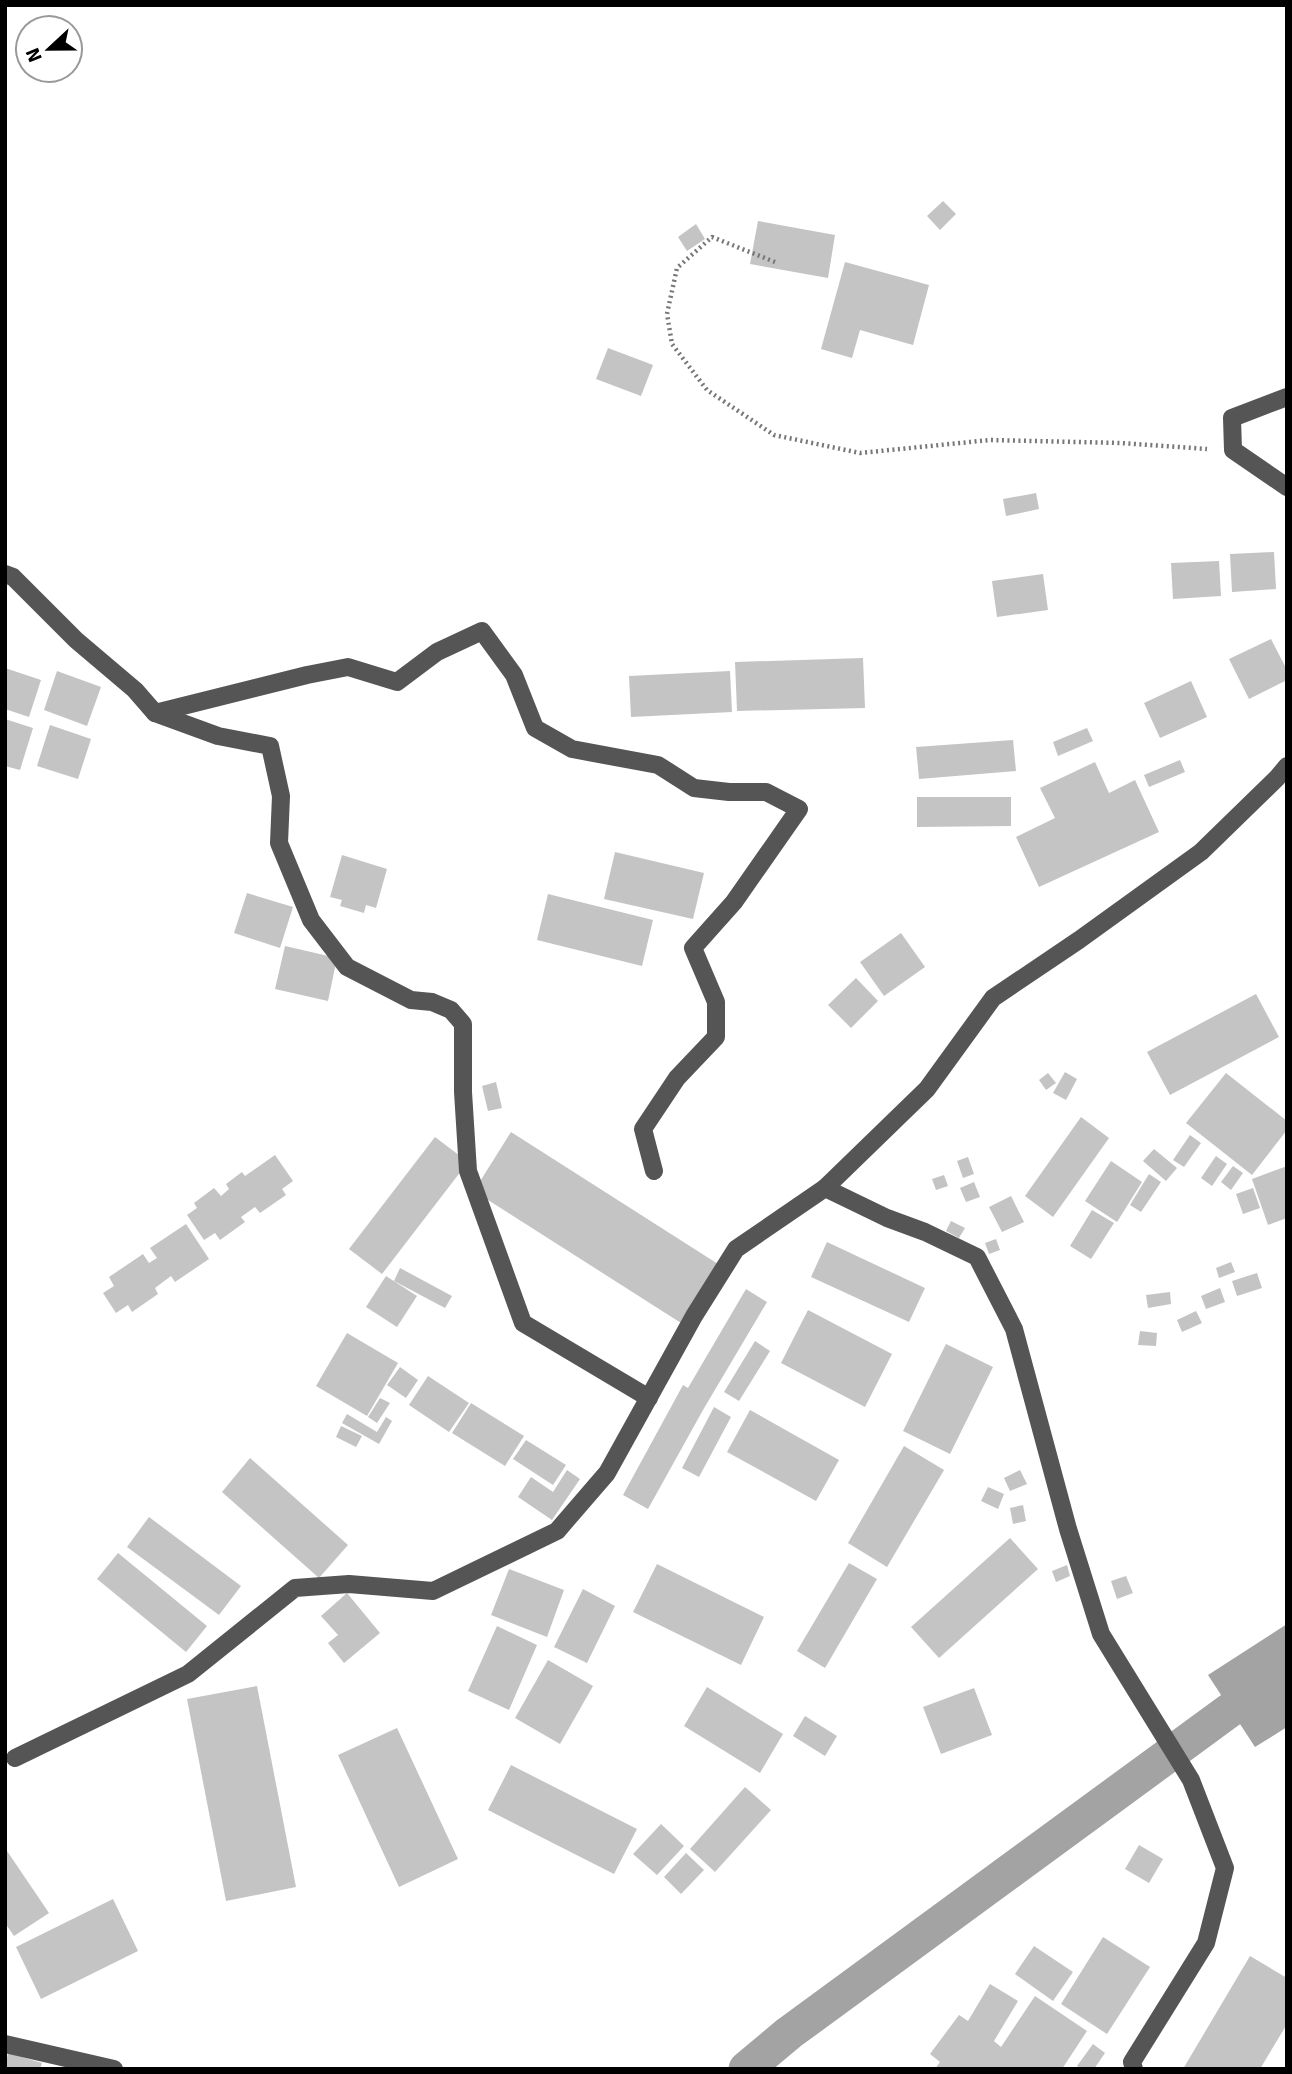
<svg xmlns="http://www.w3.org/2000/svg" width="1292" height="2074" viewBox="0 0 1292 2074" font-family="Signika,sans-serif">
<rect width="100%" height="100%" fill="#fff"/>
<path fill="#a3a3a3" d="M1287,1624V1727L1255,1747L1208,1675Z"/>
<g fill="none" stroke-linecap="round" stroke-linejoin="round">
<path stroke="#a3a3a3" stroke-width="35" d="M746,2069L789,2033L1230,1710"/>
</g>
<g fill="#c4c4c4">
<path d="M943,201L956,214L940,230L927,216Z"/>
<path d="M758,221L835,235L828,278L750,264Z"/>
<path d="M696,224L705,239L687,251L678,237Z"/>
<path d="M845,262L929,285L913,345L860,330L852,358L821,349Z"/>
<path d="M608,348L653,365L641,396L596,379Z"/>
<path d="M1036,493L1039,509L1006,516L1003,499Z"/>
<path d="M1274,552L1276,589L1232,592L1230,554Z"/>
<path d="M1219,561L1221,596L1173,599L1171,563Z"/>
<path d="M1043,574L1048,610L997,617L992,581Z"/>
<path d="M1271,639L1287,670V680L1249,699L1229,659Z"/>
<path d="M863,658L865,708L737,711L735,662Z"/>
<path d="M5,668L41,680L29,717L5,709Z"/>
<path d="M57,671L101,687L87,726L44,710Z"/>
<path d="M730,671L732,712L631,717L629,676Z"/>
<path d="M1191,681L1207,717L1160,738L1144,703Z"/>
<path d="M5,719L33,728L20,770L5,766Z"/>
<path d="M50,725L91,739L78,779L37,766Z"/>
<path d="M1087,728L1093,741L1058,756L1053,742Z"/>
<path d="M1013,740L1016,771L919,779L916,747Z"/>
<path d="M1180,760L1185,772L1149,787L1144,775Z"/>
<path d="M1095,762L1109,793L1135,780L1159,832L1039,887L1016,837L1055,818L1040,788Z"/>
<path d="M917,797H1011V826L917,827Z"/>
<path d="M615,852L704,873L693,919L604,899Z"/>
<path d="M342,855L387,869L376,908L366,905L364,913L340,906L342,900L330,897Z"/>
<path d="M247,893L293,907L280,948L234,933Z"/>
<path d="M548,894L653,920L642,966L537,940Z"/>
<path d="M901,933L925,967L884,996L860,962Z"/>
<path d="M285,946L337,958L328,1001L275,989Z"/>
<path d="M856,978L878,1001L851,1028L828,1005Z"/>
<path d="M1256,994L1279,1037L1170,1095L1147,1052Z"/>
<path d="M1065,1072L1077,1079L1066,1100L1053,1093Z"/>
<path d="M1048,1073L1056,1083L1046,1090L1039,1080Z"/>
<path d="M1226,1073L1287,1121V1130L1252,1175L1186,1123Z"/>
<path d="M496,1082L502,1108L488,1111L482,1086Z"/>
<path d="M1081,1117L1109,1138L1053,1217L1025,1196Z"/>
<path d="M511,1132L718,1264L681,1323L474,1191Z"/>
<path d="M1190,1135L1201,1143L1184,1167L1173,1160Z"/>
<path d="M435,1137L468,1162L382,1274L349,1249Z"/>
<path d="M1154,1149L1177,1168L1166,1181L1143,1161Z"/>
<path d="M275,1155L293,1181L282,1189L286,1195L260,1213L255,1207L241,1217L245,1222L220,1240L215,1233L204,1240L187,1215L197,1208L194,1203L214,1188L221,1196L229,1189L226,1184L242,1172L245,1176Z"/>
<path d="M1216,1156L1227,1164L1212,1186L1201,1178Z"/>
<path d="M968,1157L974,1174L963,1178L957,1161Z"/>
<path d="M1111,1161L1142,1182L1117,1222L1085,1201Z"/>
<path d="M1233,1166L1243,1173L1231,1190L1221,1182Z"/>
<path d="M1287,1166V1218L1268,1225L1252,1179Z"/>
<path d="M1149,1174L1161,1182L1141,1212L1130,1205Z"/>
<path d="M944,1175L948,1186L936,1190L932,1179Z"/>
<path d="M974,1182L980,1197L966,1202L960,1188Z"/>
<path d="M1253,1188L1260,1208L1243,1214L1236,1194Z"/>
<path d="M1011,1196L1024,1222L1002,1232L989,1207Z"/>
<path d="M1092,1210L1114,1223L1091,1259L1070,1246Z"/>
<path d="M951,1221L965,1228L959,1238L946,1231Z"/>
<path d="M186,1224L209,1259L175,1282L171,1276L155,1288L158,1294L132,1312L128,1305L116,1313L103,1293L114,1286L109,1277L143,1254L149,1263L157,1258L150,1248Z"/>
<path d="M996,1239L1000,1250L989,1254L985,1243Z"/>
<path d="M827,1242L925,1288L909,1322L811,1277Z"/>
<path d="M1231,1262L1235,1272L1219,1278L1216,1268Z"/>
<path d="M400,1268L452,1296L445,1308L394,1281Z"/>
<path d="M1257,1273L1262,1288L1237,1296L1232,1281Z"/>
<path d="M386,1276L417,1296L397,1327L366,1307Z"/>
<path d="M1220,1288L1225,1302L1206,1309L1201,1296Z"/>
<path d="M746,1289L767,1302L703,1410L648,1509L623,1495L683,1385L688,1388Z"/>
<path d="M1170,1292L1171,1304L1148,1308L1146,1295Z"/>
<path d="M808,1310L892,1354L865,1407L781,1363Z"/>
<path d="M1196,1311L1202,1323L1182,1332L1177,1320Z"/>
<path d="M1140,1331L1157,1333L1156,1346L1138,1345Z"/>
<path d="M347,1333L398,1363L367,1416L316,1386Z"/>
<path d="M755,1341L770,1351L739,1401L724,1392Z"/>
<path d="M946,1344L993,1367L950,1454L903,1431Z"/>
<path d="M400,1367L418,1380L406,1398L387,1385Z"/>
<path d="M428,1376L469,1403L449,1432L409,1405Z"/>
<path d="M380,1398L390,1403L377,1423L368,1417Z"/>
<path d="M471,1403L524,1436L505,1466L452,1433Z"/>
<path d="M714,1407L731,1417L699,1477L682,1468Z"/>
<path d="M750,1410L839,1460L816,1501L727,1452Z"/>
<path d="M347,1414L377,1432L386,1417L392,1421L379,1444L342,1423Z"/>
<path d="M341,1426L362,1436L356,1447L336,1437Z"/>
<path d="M526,1440L566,1465L553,1485L513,1459Z"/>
<path d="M904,1446L944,1470L887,1567L848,1543Z"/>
<path d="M250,1458L348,1545L319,1578L222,1492Z"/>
<path d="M567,1470L580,1479L552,1520L518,1497L531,1477L553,1492Z"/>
<path d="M1020,1470L1027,1484L1010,1491L1004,1478Z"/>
<path d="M988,1487L1004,1494L998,1509L981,1501Z"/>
<path d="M1023,1505L1026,1521L1013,1524L1010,1508Z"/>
<path d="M149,1517L241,1586L219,1615L127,1547Z"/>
<path d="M1010,1538L1038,1569L939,1658L911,1627Z"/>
<path d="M118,1553L207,1626L186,1652L97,1579Z"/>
<path d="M849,1563L877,1579L825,1668L797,1651Z"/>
<path d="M657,1564L764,1617L741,1665L633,1612Z"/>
<path d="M1067,1565L1070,1576L1056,1582L1052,1571Z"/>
<path d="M509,1569L564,1590L547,1637L491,1615Z"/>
<path d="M1126,1576L1133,1593L1117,1599L1111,1581Z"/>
<path d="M583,1589L615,1606L587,1663L554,1647Z"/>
<path d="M347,1593L380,1633L344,1663L328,1643L338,1635L321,1616Z"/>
<path d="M497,1626L537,1645L509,1710L468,1691Z"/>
<path d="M548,1660L593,1686L560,1744L515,1718Z"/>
<path d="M257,1686L296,1887L226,1901L187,1699Z"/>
<path d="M707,1687L783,1734L760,1773L684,1726Z"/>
<path d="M974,1688L992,1735L941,1754L923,1707Z"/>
<path d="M805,1716L837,1736L825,1756L793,1736Z"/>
<path d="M397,1728L458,1859L399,1887L338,1755Z"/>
<path d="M511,1765L637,1829L614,1874L488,1810Z"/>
<path d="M745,1787L771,1810L715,1872L690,1849Z"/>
<path d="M661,1824L684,1846L657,1875L633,1854Z"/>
<path d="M1139,1845L1163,1859L1149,1883L1125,1869Z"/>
<path d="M5,1848L49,1913L14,1936L5,1923Z"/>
<path d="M686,1853L704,1870L681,1894L664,1877Z"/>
<path d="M113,1899L138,1951L41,1999L16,1947Z"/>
<path d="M1103,1937L1150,1967L1107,2034L1061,2004Z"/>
<path d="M1034,1946L1073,1972L1053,2001L1015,1974Z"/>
<path d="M1250,1956L1287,1978V2024L1260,2069H1183Z"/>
<path d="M990,1984L1018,2001L994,2041L1001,2047L1035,1996L1087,2031L1062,2069H935L940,2062L930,2054L959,2015L968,2021Z"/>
<path d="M1093,2044L1105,2053L1094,2069H1081L1077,2066Z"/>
<path d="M8,2053L42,2063L40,2069H5Z"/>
</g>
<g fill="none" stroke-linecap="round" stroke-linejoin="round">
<path stroke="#777" stroke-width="4.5" stroke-dasharray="2 3.5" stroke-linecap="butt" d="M775,262L712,237L677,268L667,314L672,344L707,390L774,435L860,453L990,440L1121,443L1207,449"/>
<g stroke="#555" stroke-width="18">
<path d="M1287,397L1232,418L1233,450L1287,487"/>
<path d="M5,574L13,577L76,640L135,690L155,713L218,736L270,746L281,796L279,843L311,920L347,967L411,1000L432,1002L451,1010L463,1024V1092L468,1171L523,1323L649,1398"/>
<path d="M155,713L307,675L348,667L397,682L437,652L482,631L514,675L535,728L572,749L658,765L694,788L729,792H766L799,809L734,902L693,948L716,1002V1037L677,1078L643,1129L654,1171"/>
<path d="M825,1188L927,1089L993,998L1079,940L1201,852L1277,778L1287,766"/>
<path d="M15,1758L188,1674L295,1588L349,1584L433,1591L557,1531L607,1473L694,1316L736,1249L825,1188L887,1218L925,1232L977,1257L1014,1329L1068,1529L1101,1634L1191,1780L1225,1868L1206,1943L1132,2062L1134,2069"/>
<path d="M5,2044L114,2069"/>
</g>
</g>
<rect width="1292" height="2074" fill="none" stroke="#000000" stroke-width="14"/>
<g transform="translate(49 49) rotate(248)"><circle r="33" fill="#ffffff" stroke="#999999" stroke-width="2"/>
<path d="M0-5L12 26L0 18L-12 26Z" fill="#000000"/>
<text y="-10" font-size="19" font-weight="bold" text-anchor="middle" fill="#000000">N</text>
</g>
</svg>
